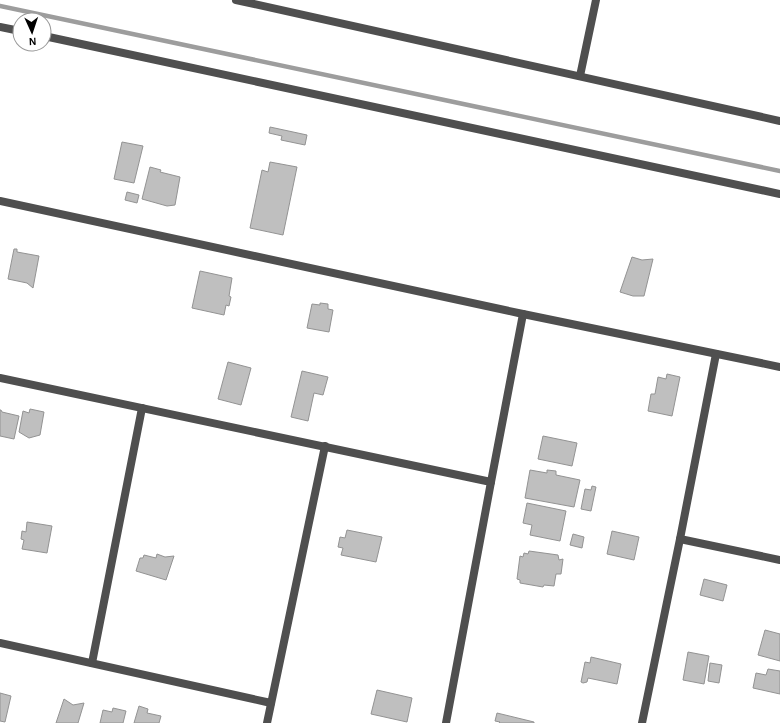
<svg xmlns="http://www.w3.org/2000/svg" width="780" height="723" viewBox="0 0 780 723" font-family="'Alegreya Sans',sans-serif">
<rect width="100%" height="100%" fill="#fff"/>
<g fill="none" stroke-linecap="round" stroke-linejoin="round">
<path stroke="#9d9d9d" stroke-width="4.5" d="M0,6L780,171"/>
</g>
<g fill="#bfbfbf" stroke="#939393">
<path d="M270,127L307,135L305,145L281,140L282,136L269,133Z"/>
<path d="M122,142L143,146L134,183L114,179Z"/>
<path d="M270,162L297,167L283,235L250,228L262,170L268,172Z"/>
<path d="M150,167L161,170L160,172L180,177L175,205L167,206L142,199Z"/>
<path d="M127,192L139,195L137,203L125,200Z"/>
<path d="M14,249H17V252L39,256L33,288L27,283L8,279Z"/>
<path d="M632,257L642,260L653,259L644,296H633L620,292Z"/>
<path d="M200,271L232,278L229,296L231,297L229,306L226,305L224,315L192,308Z"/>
<path d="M320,303L328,304V309L333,310L329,332L307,328L312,304L320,305Z"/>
<path d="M228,362L251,368L241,405L218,399Z"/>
<path d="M302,371L328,377L323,395L314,393L308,421L291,417Z"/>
<path d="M667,374L680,377L672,416L648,411L651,394H655L658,377L666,379Z"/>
<path d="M30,409L44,412L40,435L29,438L19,432L23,411L29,413Z"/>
<path d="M0,410H1L2,412L19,416L14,439L0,436Z"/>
<path d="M543,436L577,443L572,466L538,459Z"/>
<path d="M530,470L547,473V470L556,471V475L580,480L574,507L525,498Z"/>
<path d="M592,486L596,487L591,511L581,509L585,489L591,490Z"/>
<path d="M527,503L566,511L560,541L530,535L532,525L523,523Z"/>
<path d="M27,522L52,526L47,553L22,549L24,540L21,539L22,531L26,532Z"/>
<path d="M347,530L382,537L376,562L341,555L343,548L338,547L340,537L345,538Z"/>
<path d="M612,531L639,537L634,560L607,554Z"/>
<path d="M573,534L584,537L582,548L570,545Z"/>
<path d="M529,551L558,555L559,560L563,559L561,574H556L554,586L544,585L543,587L520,583V580L517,579L520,556L523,557L524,553L528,554Z"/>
<path d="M157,554L165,557L174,556L166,580L136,571L140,558H143L144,555L156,558Z"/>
<path d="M704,579L727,585L723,601L700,595Z"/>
<path d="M765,630L780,634V661L758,655Z"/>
<path d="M688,652L709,656L704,684L683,680Z"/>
<path d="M591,657L621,664L617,684L588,678L587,682L583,683L581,682L585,662L590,663Z"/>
<path d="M710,663L722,665L719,683L708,681Z"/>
<path d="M768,669L780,671V694L753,688L756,673L766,675Z"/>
<path d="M377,690L412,698L407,722L371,714Z"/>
<path d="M0,693L11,696L5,722L0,721Z"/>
<path d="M64,699L73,705L84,703L78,723H56Z"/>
<path d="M139,706L148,709L147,713L161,716L159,723H134Z"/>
<path d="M113,708L126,711L123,723H100L103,710L112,712Z"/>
<path d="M497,713L534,722V723H499L500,722L495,721Z"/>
</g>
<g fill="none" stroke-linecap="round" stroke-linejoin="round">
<g stroke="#4f4f4f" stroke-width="8">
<path d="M236,0L780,121"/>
<path d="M0,27L20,31"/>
<path d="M44,36L780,194"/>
<path d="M580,76L596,0"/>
<path d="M0,201L523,314L780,367"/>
<path d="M0,378L491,482"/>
<path d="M680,539L780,560"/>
<path d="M0,643L271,703"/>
<path d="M92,663L142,408"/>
<path d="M267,723L325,446"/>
<path d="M446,723L491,482L523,314"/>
<path d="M642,723L680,539L716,354"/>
</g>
</g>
<g transform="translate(32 32) rotate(177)"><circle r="19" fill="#ffffff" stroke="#999999"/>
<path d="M0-3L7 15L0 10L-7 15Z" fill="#000000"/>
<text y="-6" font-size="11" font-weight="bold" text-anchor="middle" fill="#000000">N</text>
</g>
</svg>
